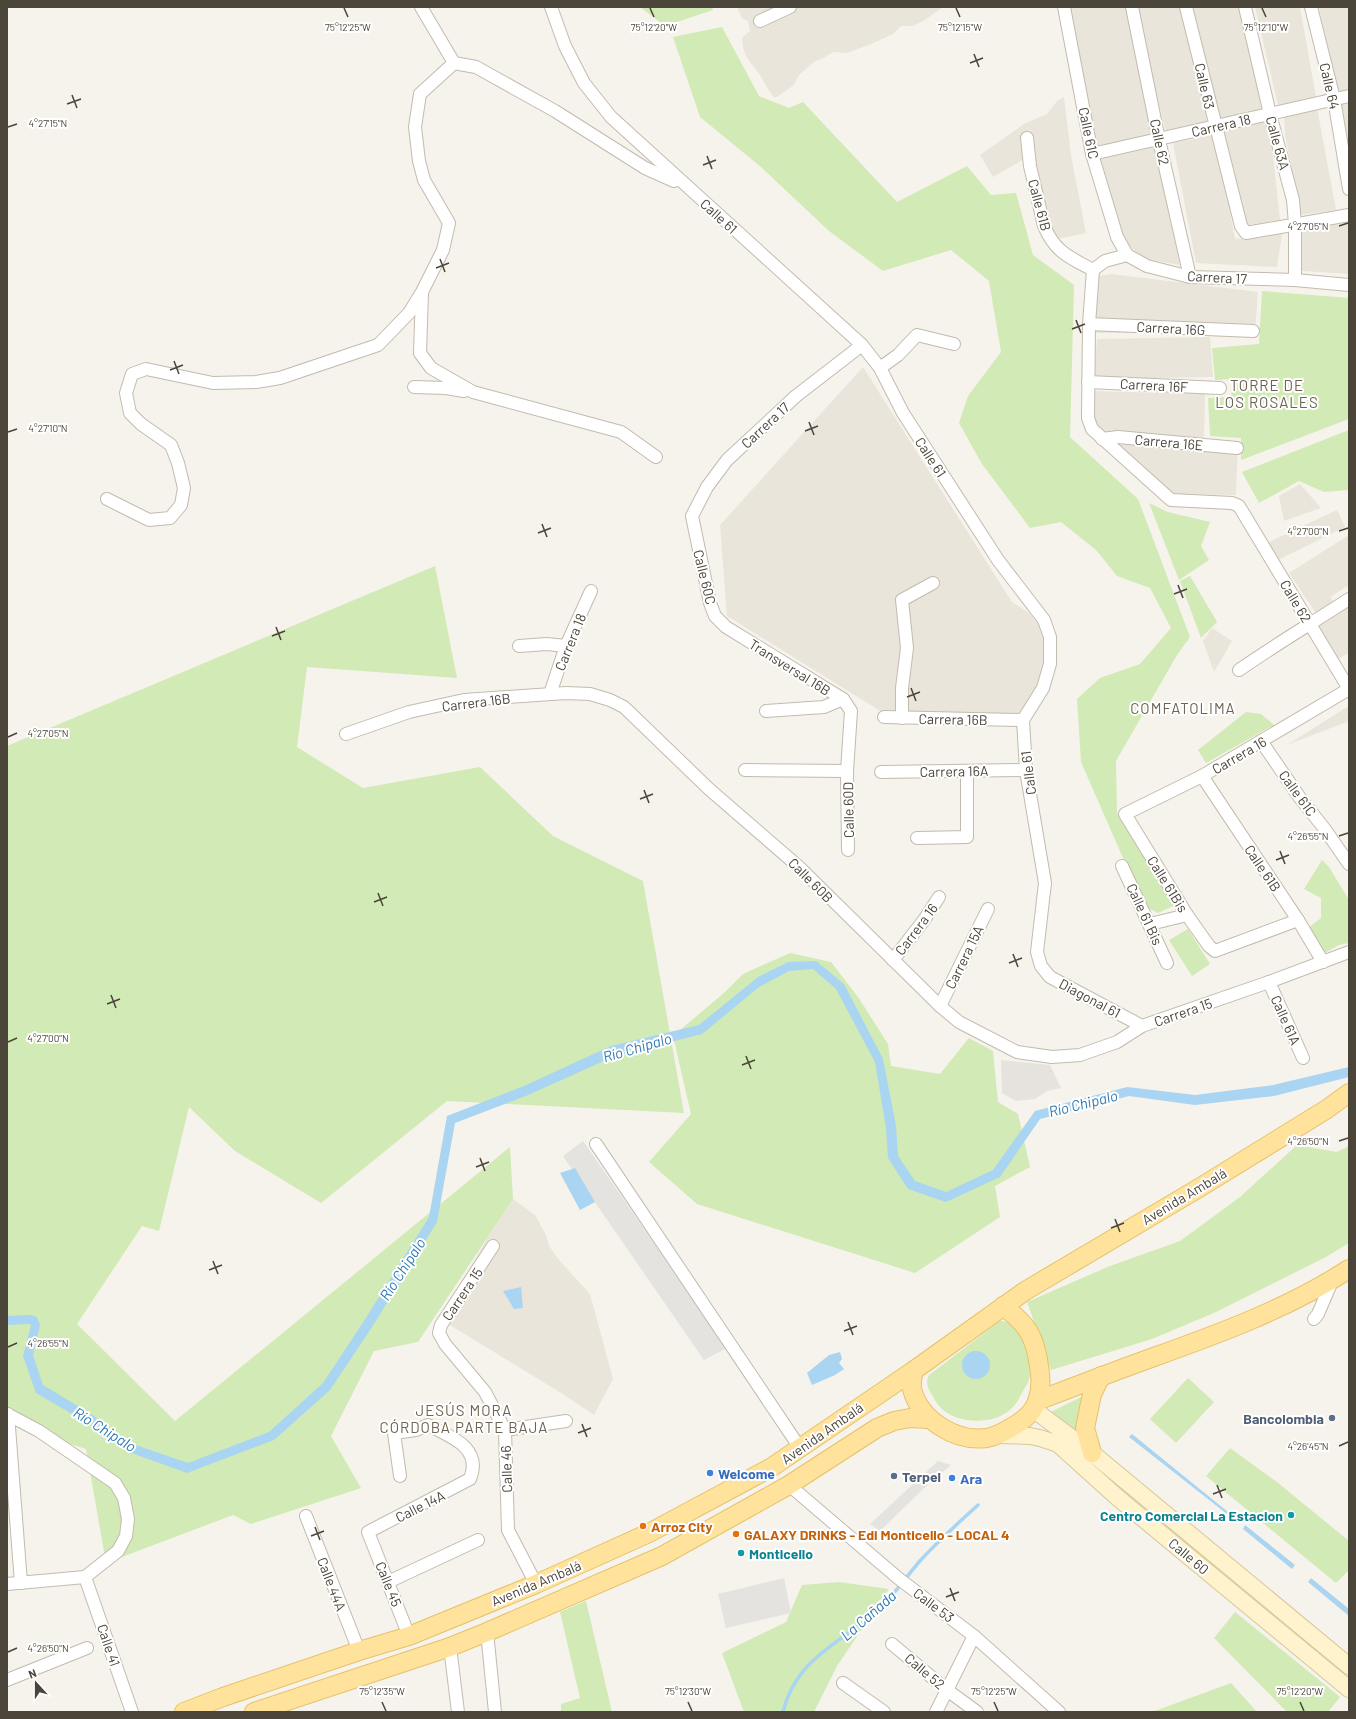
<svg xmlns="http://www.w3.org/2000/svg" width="1356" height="1719" viewBox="0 0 1356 1719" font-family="Barlow,sans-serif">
<rect width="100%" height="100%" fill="#f6f3ec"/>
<g fill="#eae5da">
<path d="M737,7H943L925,20L913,26H901L893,34L871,44L847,53L833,52L825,57L814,62L798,76L794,85L775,98L769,91L760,75L747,58L743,48L742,38L750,31L749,25L748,21L742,18Z"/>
<path d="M1069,7H1128L1154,136L1094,150Z"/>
<path d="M1138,7H1181L1208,124L1166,132L1152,78Z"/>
<path d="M1190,7H1241L1265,112L1216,124Z"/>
<path d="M1255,7H1300L1316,97L1279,109Z"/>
<path d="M1319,7H1349V93L1338,97Z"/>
<path d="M1064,97L1071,155L1086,233L1052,240L1024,159L993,177L980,155L1024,124L1047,114L1057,101Z"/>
<path d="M1349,102V165L1337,105Z"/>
<path d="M1317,108L1336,210L1300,215L1285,134L1284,116Z"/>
<path d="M1269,119L1280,220L1242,226L1220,129Z"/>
<path d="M1216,134L1235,239L1282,234L1277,267L1196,263L1173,143Z"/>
<path d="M1155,147L1180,265L1145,259L1119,237L1101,159Z"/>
<path d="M1349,223V274L1288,270L1289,231Z"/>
<path d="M1111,274L1258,292L1255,333H1092L1089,278Z"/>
<path d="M1210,337L1213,377L1094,379L1097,339Z"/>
<path d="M863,367L1012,602L1029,613L1046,634L1044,663L1030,706L1023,715L882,712L727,616L720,525Z"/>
<path d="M1091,391L1205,394L1204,440L1238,442L1236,495L1167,494L1091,430Z"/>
<path d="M1300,484L1321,508L1284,521L1279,496Z"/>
<path d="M1337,510L1345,527L1278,560L1269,542Z"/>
<path d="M1349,535V585L1330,597L1336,605L1317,615L1289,573Z"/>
<path d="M1349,606V653L1338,659L1319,626Z"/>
<path d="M1212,628L1232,641L1214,672L1203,641Z"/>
<path d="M1347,707L1349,708V721L1287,745Z"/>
<path d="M513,1199L535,1215L546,1235L549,1246L559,1260L590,1294L613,1379L594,1415L558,1391L440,1319L488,1237Z"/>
</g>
<path fill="#e6e2dd" d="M1001,1060L1050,1065L1061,1088L1047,1091L1035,1099L1016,1101L1002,1093Z"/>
<g fill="#d2eab5">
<path d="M640,7H712L713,10L665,26Z"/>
<path d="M722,27L759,96L789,108L803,102L897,202L967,166L991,195L1016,193L1033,255L1074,285L1070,437L1138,499L1190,637L1177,655L1116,761L1117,813L1160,875L1175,905L1158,913L1144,906L1081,762L1077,699L1100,678L1140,664L1171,628L1150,588L1117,576L1096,550L1061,522L1030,528L982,464L959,423L968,396L1001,352L989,281L951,250L883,271L829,231L761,167L700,117L673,37Z"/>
<path d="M1262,291L1349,298V419L1241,460V438L1210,436L1208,398L1231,397L1233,379L1215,380L1212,348L1259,344Z"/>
<path d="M1349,430V490L1324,492L1299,481L1259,503L1242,472Z"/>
<path d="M1149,503L1168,512L1210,522L1201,546L1209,560L1179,580Z"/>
<path d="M435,566L457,678L307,667L297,747L363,788L480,767L553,836L643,881L684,1113L447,1101L321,1203L235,1151L189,1107L159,1231L142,1226L77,1324L175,1421L510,1147L513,1199L418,1342L374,1351L331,1436L361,1488L251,1524L233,1515L106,1563L86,1449L7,1424V746Z"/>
<path d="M1190,576L1217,622L1201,638L1180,581Z"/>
<path d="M1246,712L1261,714L1274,725L1206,763L1198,750Z"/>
<path d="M1322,860L1329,867L1349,900V943L1339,945L1323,954L1308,928L1321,918V898L1304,889Z"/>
<path d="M1188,929L1210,964L1192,976L1169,940Z"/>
<path d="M790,953L831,962L858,997L888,1044L891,1066L940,1074L969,1038L993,1051L998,1102L1018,1114L1030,1167L995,1186L1000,1217L915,1273L697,1204L649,1162L691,1114L673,1036L725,992L743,974Z"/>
<path d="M1297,1145L1337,1152L1349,1146V1243L1326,1257L1216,1312L1152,1339L1051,1370L1027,1302L1110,1266L1180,1241L1240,1197Z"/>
<path d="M1000,1321C1014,1320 1021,1333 1025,1344C1028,1354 1031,1363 1030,1374C1030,1380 1026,1386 1023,1391C1020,1397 1017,1403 1011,1409C994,1425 960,1424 943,1410C938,1406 935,1400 932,1395C928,1388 925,1383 929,1375Z"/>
<path d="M1188,1378L1214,1402L1176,1443L1150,1419Z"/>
<path d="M1083,1396L1077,1433L1051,1412Z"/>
<path d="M1230,1448L1277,1482L1349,1541V1570L1336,1583L1206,1476Z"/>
<path d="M839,1582L889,1589L837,1666L814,1712H744L722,1653L786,1622L802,1585Z"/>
<path d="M586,1601L612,1712H561V1704L580,1698L560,1612Z"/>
<path d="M1235,1612L1340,1697L1328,1712H1287L1214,1638Z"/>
<path d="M1231,1683L1257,1712H1152Z"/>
</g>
<g fill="#e5e3e0">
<path d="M583,1141L727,1348L704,1360L563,1156Z"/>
<path d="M938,1461L951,1465L923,1489L880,1531L870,1524Z"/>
<path d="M784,1578L791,1613L726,1628L718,1594Z"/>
</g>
<g fill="#a9d4f2">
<path d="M816,961L844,984L883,1059L896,1126L898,1156L915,1181L946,1192L993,1170L1035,1111L1127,1087L1195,1095L1273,1085L1349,1067V1077L1274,1096L1195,1105L1129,1096L1040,1119L1000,1177L946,1202L908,1189L888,1158L886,1128L875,1062L836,989L813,969L789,971L759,987L702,1034L615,1056L528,1095L455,1123L437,1222L372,1327L330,1390L274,1440L187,1473L126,1451L86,1422L36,1393L23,1356L31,1326L30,1324L7,1325V1316L30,1315L37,1317L40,1325L33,1355L43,1385L91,1414L130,1443L188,1463L269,1432L323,1383L364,1321L429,1217L447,1116L524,1086L611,1046L699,1025L758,977L788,962Z"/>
<path d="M575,1168L595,1202L580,1210L560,1173Z"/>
<path d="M521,1287L523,1308L514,1309L503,1291Z"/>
<circle cx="976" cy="1365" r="14"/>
<path d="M840,1352L842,1359L839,1363L844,1369L835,1375L812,1385L807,1373L829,1355Z"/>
<path d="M1132,1434L1228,1512L1227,1514L1129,1437Z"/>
<path d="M1245,1525L1295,1565L1292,1569L1243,1529Z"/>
<path d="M1311,1578L1349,1609V1616L1308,1582Z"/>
</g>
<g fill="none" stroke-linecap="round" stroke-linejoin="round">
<path stroke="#a9d4f2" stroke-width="3.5" d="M783,1712C797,1653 849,1641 886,1602C898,1589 908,1575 919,1562C937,1542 958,1523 978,1505"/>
<defs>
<g id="minor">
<path d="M551,7L565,46L584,83L611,117L862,345L880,368L903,413L998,560L1044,620L1050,637V664L1043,688L1023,720L1026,770L1045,883L1037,952L1041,966L1050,977L1142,1026"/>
<path d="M1064,7L1092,154L1117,237L1127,255"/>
<path d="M1132,7L1159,140L1190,277"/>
<path d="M1186,7L1241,226L1246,233L1349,215"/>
<path d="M1245,7L1270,114L1293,200L1295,224V280"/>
<path d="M1311,7L1334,99L1349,189"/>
<path d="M760,21L790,7"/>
<path d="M454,63L476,67L555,111L645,168L674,181"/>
<path d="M1027,138L1030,166L1044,226C1055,252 1069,257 1093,270"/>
<path d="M1092,154L1349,96"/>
<path d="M1093,270L1089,324L1088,418L1092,429L1171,500L1232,503L1239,506L1349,689"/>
<path d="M1093,270L1105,261L1127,255L1147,266L1190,277L1295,280L1349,285"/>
<path d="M422,293L420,353L431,368L473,392L621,432L656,457"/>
<path d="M1089,324L1253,331"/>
<path d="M880,368L898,355L917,335L954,344"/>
<path d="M1088,382L1220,388"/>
<path d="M414,387L446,388L464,391"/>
<path d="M1102,439L1118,437L1237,448"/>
<path d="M107,499L149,520L170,518L181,505L184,488L178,463L171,445L141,424L130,413L126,393L132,374L146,369L213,383L256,382L280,378L378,345L409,313L422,292L443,250L449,223L424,180L419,161L415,127L420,94L454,63L421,7"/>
<path d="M519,646L547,644L566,646"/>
<path d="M1239,670C1275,645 1312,623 1349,599"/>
<path d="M550,694L566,646L591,591"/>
<path d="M766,711L824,707L843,699"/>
<path d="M884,717L1023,720"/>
<path d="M902,718V688L907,648L902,600L933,583"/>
<path d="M346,734L409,712L464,700L566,693L590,694L610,700L624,707L709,789L799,867L940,1006L959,1022L1017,1052L1052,1057L1080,1055L1117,1042L1142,1026L1269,982L1349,952"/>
<path d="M1261,741L1300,798L1324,828L1349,864"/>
<path d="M745,770L847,771"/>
<path d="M881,772L1026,770"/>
<path d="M1202,776L1298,920L1323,962"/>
<path d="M917,838L967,837V771"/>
<path d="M848,850L847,771L851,711L843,699L726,627L715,616L710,603L692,516L707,487L727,460L796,396L862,345"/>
<path d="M1122,866L1167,963"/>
<path d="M1298,920L1215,951L1209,946L1187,915L1125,814L1202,776L1349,689"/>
<path d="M1150,924L1187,915"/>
<path d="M893,960L924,920L939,897"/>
<path d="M1269,982L1303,1058"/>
<path d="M940,1006L988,909"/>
<path d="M596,1144L800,1448"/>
<path d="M493,1246L441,1325L439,1333L445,1344L485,1392L505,1430L508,1530L536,1584"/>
<path d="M1314,1319L1318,1314L1333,1279"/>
<path d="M7,1414L39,1431L115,1483L124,1498L128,1519L126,1536L118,1551L85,1577"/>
<path d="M8,1414L21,1583"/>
<path d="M505,1430L566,1421"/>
<path d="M400,1476L394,1433L416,1430L428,1425C449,1436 483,1447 470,1479L368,1532L409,1636"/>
<path d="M789,1485L898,1578L974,1636L1059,1712"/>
<path d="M306,1516L359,1651"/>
<path d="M85,1577L132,1712"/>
<path d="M388,1582L478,1540"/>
<path d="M7,1584L85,1577"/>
<path d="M487,1632L495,1712"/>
<path d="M892,1644L947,1690L977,1712"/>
<path d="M450,1647L458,1712"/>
<path d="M7,1680L87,1648"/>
<path d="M843,1683L884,1712"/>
<path d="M936,1712L974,1636"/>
</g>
<g id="secondary">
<path d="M1033,1409L1092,1453L1349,1666"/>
<path d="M999,1435L1030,1436L1040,1438L1058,1444L1118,1498L1349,1689"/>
</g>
<g id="primary">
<path d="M913,1371C913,1376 911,1384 912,1389C920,1420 955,1442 987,1438C997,1436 1004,1432 1012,1427C1023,1421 1032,1414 1037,1402C1041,1391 1041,1377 1039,1366C1035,1336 1027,1324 1003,1306"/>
<path d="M1037,1401C1076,1386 1115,1371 1154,1357C1221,1333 1289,1308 1349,1269"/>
<path d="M1092,1453L1085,1428L1092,1394L1101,1376"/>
<path d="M184,1712L223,1697L359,1651L409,1636L536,1584L649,1533L772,1467L913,1371L1025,1291L1199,1188L1327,1109L1349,1093"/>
<path d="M254,1712L450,1647L487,1632L662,1556L789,1485L877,1428L894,1421L910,1418L929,1419"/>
</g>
</defs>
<use href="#minor" stroke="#c2bbae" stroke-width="14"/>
<use href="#secondary" stroke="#d6c79b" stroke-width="18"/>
<use href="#primary" stroke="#e6c16a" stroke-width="20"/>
<use href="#minor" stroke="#fff" stroke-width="12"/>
<use href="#secondary" stroke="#fff3cd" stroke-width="16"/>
<use href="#primary" stroke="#ffe39c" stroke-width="18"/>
</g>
<path fill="none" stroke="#4b4439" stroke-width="1.5" d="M344,8L348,17M650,8L654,17M956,8L960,17M1262,8L1266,17M974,54L979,67M970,63L983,58M72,95L77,108M67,104L81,99M8,127L17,124M707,156L712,169M703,165L716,160M1339,226L1348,223M440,259L445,272M436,268L449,263M1076,320L1081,333M1072,329L1085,324M174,361L179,374M170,370L183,365M809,422L814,435M805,431L818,426M8,432L17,429M542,524L547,537M1339,531L1348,528M538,533L551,528M1178,585L1183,598M1174,594L1187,589M276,627L281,640M272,636L285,631M911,688L916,701M907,697L920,692M8,737L17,733M644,790L649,803M640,799L653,794M1339,836L1348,833M1280,851L1285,864M1276,860L1289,855M378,893L383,906M374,902L387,897M1013,954L1018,967M1009,963L1022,958M111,995L116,1008M107,1004L120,999M8,1042L17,1038M746,1056L751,1069M742,1065L755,1060M1339,1141L1348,1138M480,1158L485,1171M476,1167L489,1162M1115,1219L1120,1232M1111,1228L1124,1223M213,1261L218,1274M209,1270L222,1265M848,1322L853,1335M844,1331L857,1326M8,1347L17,1343M582,1424L587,1437M578,1433L591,1428M1339,1446L1348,1442M1217,1485L1222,1498M1213,1494L1226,1489M315,1527L320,1540M311,1536L324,1531M950,1588L955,1601M946,1597L959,1592M8,1652L17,1648M382,1702L386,1711M688,1702L692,1711M994,1702L998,1711M1300,1702L1304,1711"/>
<g fill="#5c6f8a" stroke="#fff" stroke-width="1.5">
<circle cx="1332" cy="1418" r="4"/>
<circle cx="894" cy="1476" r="4"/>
</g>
<g fill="#3f7fe0" stroke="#fff" stroke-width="1.5">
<circle cx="710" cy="1473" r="4"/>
<circle cx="952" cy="1478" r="4"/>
</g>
<g fill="#0f9aa8" stroke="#fff" stroke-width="1.5">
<circle cx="1291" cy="1515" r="4"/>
<circle cx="741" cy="1553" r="4"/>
</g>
<g fill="#e8710a" stroke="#fff" stroke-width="1.5">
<circle cx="643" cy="1526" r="4"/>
<circle cx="736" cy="1534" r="4"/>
</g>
<g text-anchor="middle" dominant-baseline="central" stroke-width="4" stroke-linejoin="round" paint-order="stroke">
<g font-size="14" fill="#4b4439" stroke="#fff">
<text transform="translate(1205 86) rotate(77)">Calle 63</text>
<text transform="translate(1330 86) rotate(77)">Calle 64</text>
<text transform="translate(1221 125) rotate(-13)">Carrera 18</text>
<text transform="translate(1089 133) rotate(78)">Calle 61C</text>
<text transform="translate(1160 142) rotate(78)">Calle 62</text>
<text transform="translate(1278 143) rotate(75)">Calle 63A</text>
<text transform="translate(1040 205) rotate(75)">Calle 61B</text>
<text transform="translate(719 216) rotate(42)">Calle 61</text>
<text transform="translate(1217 277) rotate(3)">Carrera 17</text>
<text transform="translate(1171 328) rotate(3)">Carrera 16G</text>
<text transform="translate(1154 385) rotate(3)">Carrera 16F</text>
<text transform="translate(765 425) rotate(-43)">Carrera 17</text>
<text transform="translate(1169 442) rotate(5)">Carrera 16E</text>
<text transform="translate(931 457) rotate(57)">Calle 61</text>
<text transform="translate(705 577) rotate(76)">Calle 60C</text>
<text transform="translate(1296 601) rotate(59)">Calle 62</text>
<text transform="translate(570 642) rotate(-68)">Carrera 18</text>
<text transform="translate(790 667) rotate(32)">Transversal 16B</text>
<text transform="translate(476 702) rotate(-7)">Carrera 16B</text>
<text transform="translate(953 719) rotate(1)">Carrera 16B</text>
<text transform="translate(1239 755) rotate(-30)">Carrera 16</text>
<text transform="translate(954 771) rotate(-1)">Carrera 16A</text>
<text transform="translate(1028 773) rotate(-97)">Calle 61</text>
<text transform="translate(1298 793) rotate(54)">Calle 61C</text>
<text transform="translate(848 810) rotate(-91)">Calle 60D</text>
<text transform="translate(1263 868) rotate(56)">Calle 61B</text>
<text transform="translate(811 880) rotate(45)">Calle 60B</text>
<text transform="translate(1168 884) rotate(58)">Calle 61Bis</text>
<text transform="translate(1145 914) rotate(65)">Calle 61 Bis</text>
<text transform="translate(916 929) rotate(-53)">Carrera 16</text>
<text transform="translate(964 957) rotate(-64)">Carrera 15A</text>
<text transform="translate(1090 998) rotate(28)">Diagonal 61</text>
<text transform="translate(1183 1012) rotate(-19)">Carrera 15</text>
<text transform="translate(1286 1020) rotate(66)">Calle 61A</text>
<text transform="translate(1184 1196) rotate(-31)">Avenida Ambalá</text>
<text transform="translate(462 1294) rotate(-56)">Carrera 15</text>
<text transform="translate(822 1433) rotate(-35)">Avenida Ambalá</text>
<text transform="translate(506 1469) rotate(-92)">Calle 46</text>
<text transform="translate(420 1506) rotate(-27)">Calle 14A</text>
<text transform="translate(1189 1556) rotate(40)">Calle 60</text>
<text transform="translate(536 1583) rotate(-23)">Avenida Ambalá</text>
<text transform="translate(332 1584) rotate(69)">Calle 44A</text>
<text transform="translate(389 1584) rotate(68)">Calle 45</text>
<text transform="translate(934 1605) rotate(37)">Calle 53</text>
<text transform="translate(109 1645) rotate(71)">Calle 41</text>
<text transform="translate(925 1671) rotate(40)">Calle 52</text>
</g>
<g font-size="14" font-weight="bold" fill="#4e5e75" stroke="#fff" text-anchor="end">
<text x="1324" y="1418">Bancolombia</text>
<text x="902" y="1476" text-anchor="start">Terpel</text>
</g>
<g font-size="14" font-weight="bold" fill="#366cbe" stroke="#fff" text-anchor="start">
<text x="718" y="1473">Welcome</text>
<text x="960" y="1478">Ara</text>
</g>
<g font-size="14" font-weight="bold" fill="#0d838f" stroke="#fff" text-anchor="end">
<text x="1283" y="1515">Centro Comercial La Estacion</text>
<text x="749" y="1553" text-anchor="start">Monticello</text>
</g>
<g font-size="14" font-weight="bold" fill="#c56008" stroke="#fff" text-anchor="start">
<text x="651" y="1526">Arroz City</text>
<text x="744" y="1534">GALAXY DRINKS - Edi Monticello - LOCAL 4</text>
</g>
<g font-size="15" letter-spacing="1" fill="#6e6250" stroke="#fff">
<text x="1267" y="385">TORRE DE<tspan x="1267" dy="17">LOS ROSALES</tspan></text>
<text x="1183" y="708">COMFATOLIMA</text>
<text x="464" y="1410">JESÚS MORA<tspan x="464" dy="17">CÓRDOBA PARTE BAJA</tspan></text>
</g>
<g font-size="15" font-style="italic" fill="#2e7ab2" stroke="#fff">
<text transform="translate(637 1047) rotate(-16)">Río Chipalo</text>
<text transform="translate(1083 1103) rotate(-14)">Río Chipalo</text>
<text transform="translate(402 1269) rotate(-57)">Río Chipalo</text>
<text transform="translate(105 1429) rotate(32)">Río Chipalo</text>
<text transform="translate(868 1615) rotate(-41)">La Cañada</text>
</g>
</g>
<g font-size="10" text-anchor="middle" fill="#4b4439" stroke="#fff" stroke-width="4" stroke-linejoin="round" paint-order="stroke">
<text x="348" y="31">75°12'25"W</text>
<text x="654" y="31">75°12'20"W</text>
<text x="960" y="31">75°12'15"W</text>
<text x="1266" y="31">75°12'10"W</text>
<text x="48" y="127">4°27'15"N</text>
<text x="1308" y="230">4°27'05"N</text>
<text x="48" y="432">4°27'10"N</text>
<text x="1308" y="535">4°27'00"N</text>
<text x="48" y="737">4°27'05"N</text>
<text x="1308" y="840">4°26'55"N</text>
<text x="48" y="1042">4°27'00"N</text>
<text x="1308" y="1145">4°26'50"N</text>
<text x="48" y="1347">4°26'55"N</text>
<text x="1308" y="1450">4°26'45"N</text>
<text x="48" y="1652">4°26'50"N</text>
<text x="382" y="1695">75°12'35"W</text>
<text x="688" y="1695">75°12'30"W</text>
<text x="994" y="1695">75°12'25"W</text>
<text x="1300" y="1695">75°12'20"W</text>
</g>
<rect width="1356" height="1719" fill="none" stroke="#4b4439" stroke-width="16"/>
<g transform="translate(36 1683) rotate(339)" stroke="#ffffff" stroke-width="3" paint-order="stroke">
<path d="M0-3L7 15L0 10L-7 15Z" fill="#4b4439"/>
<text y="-6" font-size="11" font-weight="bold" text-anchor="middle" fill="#4b4439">N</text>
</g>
</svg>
